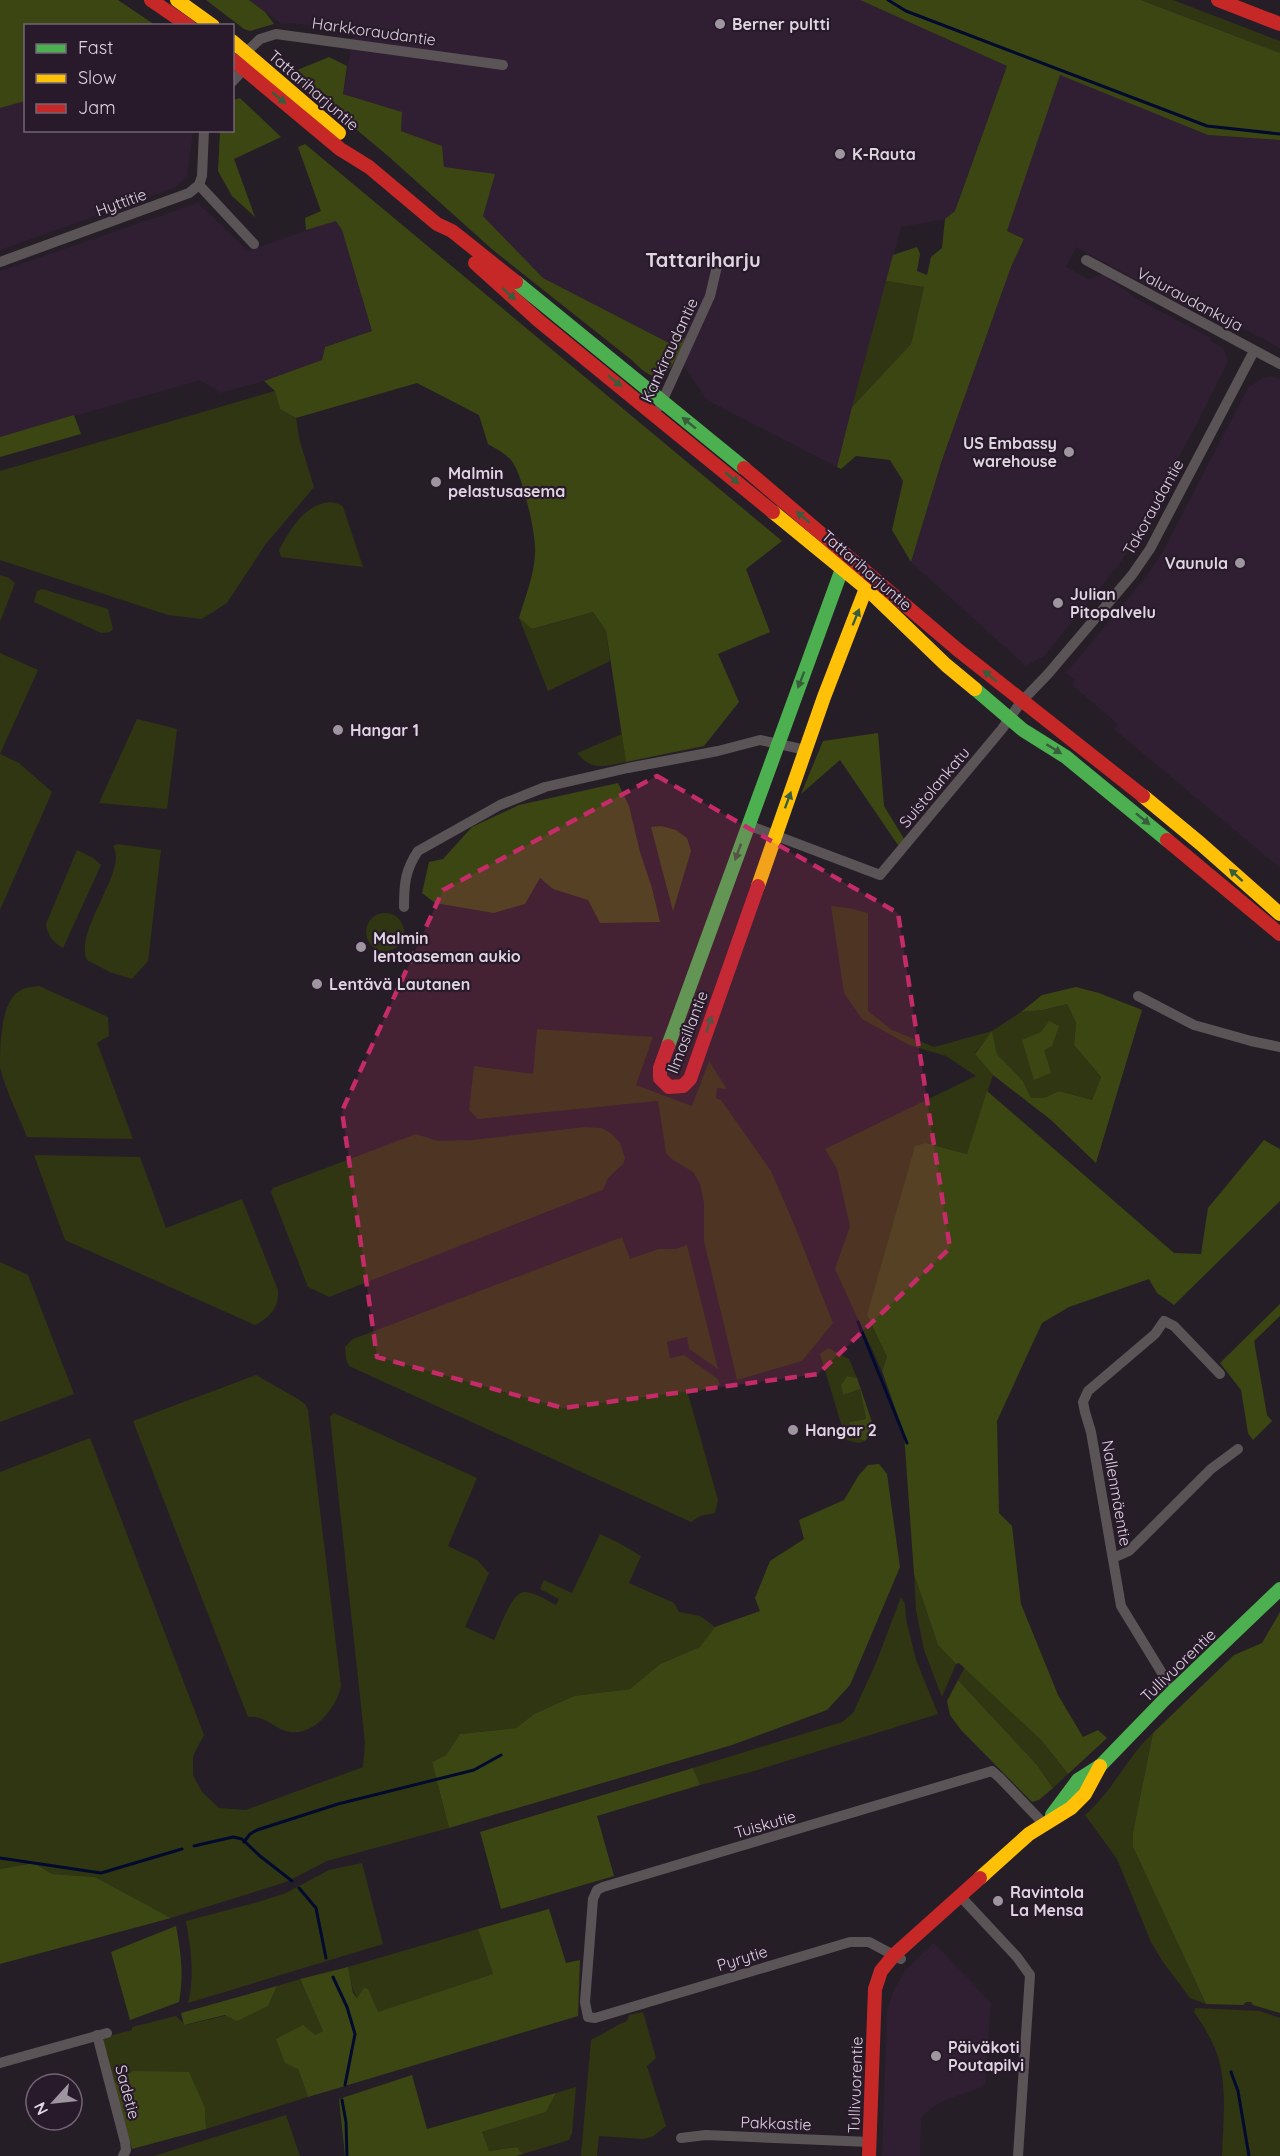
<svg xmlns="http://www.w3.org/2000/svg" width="1280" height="2156" viewBox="0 0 1280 2156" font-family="Quicksand,sans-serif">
<rect width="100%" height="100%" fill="#261e27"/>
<g fill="#301f32">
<path d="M249,0H860L1007,66L955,211L945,219L901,227L837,467L707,400L669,343L543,278L483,216L444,167L442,146L401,131L402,112L343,94L354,32L292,23L282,24Z"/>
<path d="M1060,74L1208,135L1280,140V348L1194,302L1190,309L1076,247L1066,267L1088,279L1103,275L1144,303L1211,338L1210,341L1223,348L1228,361L1194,429L1121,562L1044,656L1026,666L911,562L942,460L1011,267L1024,239L1007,231Z"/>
<path d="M25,101L26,130L193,131L187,176L176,187L0,250V108Z"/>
<path d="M198,203L248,251L336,220L342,230L372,331L325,347L322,360L264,381L220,393L200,380L0,437V271Z"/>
<path d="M1270,376L1280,379V868L1114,729L1118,724L1072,685L1075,680L1066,673L1145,578L1161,555L1248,388L1262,378Z"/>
<path d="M934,1943L991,2003L985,2083L979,2088L943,2101L931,2108L921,2118L920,2156H882L887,2011L894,1990L905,1971Z"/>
</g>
<g fill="#303612">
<path d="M1141,0H1173L1280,41V53Z"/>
<path d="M886,281L924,287L911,344L852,407Z"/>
<path d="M275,391L280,409L296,418L300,442L314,487L265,545L227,603L202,619L168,615L0,560V471Z"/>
<path d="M330,502L339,504L343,507L363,567L281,557L279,550C291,528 304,505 330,502Z"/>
<path d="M0,575L9,578L15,583L0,622Z"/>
<path d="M42,589L108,609L113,629L110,632L101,633L34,602L37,591Z"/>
<path d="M593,612L606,631L610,661L548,691L519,618L533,629Z"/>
<path d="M0,653L38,670L0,754L19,763L52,792L0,910Z"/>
<path d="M137,719L177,729L167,809L99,803Z"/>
<path d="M622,734L626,762C604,766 593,772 577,753Z"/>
<path d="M117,844L161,850L148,961L132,979L110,972L87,960C74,929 129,870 113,846Z"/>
<path d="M77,850L93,858L101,865L63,948C53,942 48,936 46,924Z"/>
<path d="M831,906L848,908L868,913V1011L892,1030L934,1047L992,1031L1021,1012L1043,1010L1067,1004L1076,1023L1074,1045L1101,1077L1092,1100L1059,1091L1044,1098H1031L1023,1081L997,1054L992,1032L975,1053L993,1075L967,1154L927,1143L867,1315L887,1357L882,1371L835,1269L850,1226L837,1169L825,1149L976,1076L946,1056L909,1045L862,1019L844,993Z"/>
<circle cx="385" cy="932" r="19"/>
<path d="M39,986L108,1017L109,1036L97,1043L133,1139L27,1137C19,1116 5,1089 0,1067C0,1048 0,1000 21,990C26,987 33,987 39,986Z"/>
<path d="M537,1029L653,1037L636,1085L692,1106L709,1061L727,1089L717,1088L716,1098L721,1100L771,1171L794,1224L833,1323L802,1361L737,1380L704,1241V1203L700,1184L693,1172L673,1160L666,1153L658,1101L478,1119L469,1110L474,1066L533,1074Z"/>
<path d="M585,1127L602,1128L612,1134L620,1143L625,1158L623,1164L608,1178L603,1190L329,1297L308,1287L271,1192L273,1188L416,1134L438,1141L472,1140Z"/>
<path d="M34,1155L140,1157L166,1228L242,1199L278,1290C279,1308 270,1317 255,1325L65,1240Z"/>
<path d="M622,1237L630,1259L658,1249H675L687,1245L718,1369L689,1349L687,1337L667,1342L670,1358L684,1355L718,1379L720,1385L688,1394L718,1500L715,1513L700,1516L691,1522L349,1366L346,1359L345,1347L353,1339Z"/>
<path d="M0,1262L28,1275L74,1394L0,1422Z"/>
<path d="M828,1348L849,1359L857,1378L847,1376L841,1385L843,1395L860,1388L866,1419L849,1422L852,1435L865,1441L859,1443L846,1440L820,1354Z"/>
<path d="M256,1375L298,1399L305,1404L308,1410L341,1686C336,1710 310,1741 283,1730C270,1725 263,1715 248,1717L133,1421Z"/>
<path d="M334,1413L477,1478L448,1546L477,1560L489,1573L465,1627L494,1640C500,1629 511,1593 524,1592C533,1591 548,1601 556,1605L559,1599L540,1589L544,1580L572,1593L600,1534L619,1543L641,1556L629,1583L674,1603L679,1612L700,1616L715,1627L701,1647L660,1664L630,1689L574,1696L534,1714L516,1728L460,1734L446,1755L432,1762L449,1828L327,1861L286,1882L171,1918L95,1877L52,1874L34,1863L0,1869V1472L90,1438L204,1735L193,1756V1775L202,1792L219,1808L246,1810L363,1767L365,1743L330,1417Z"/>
<path d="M914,1574L938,1645L956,1664L942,1697L924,1650L916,1610Z"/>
<path d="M901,1597L905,1604L906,1619L916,1660L938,1714L751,1772L700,1785L693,1768L842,1722L853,1713L876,1663Z"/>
<path d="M965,1667L1042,1741L1068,1774L1053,1788L1037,1765L958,1680Z"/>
<path d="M1153,1733L1133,1832V1847L1206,2004L1190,1998L1163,1962L1151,1942L1117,1859L1085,1815C1114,1790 1126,1758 1153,1733Z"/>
<path d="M362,1863L383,1944L188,2003C195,1975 191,1949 186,1921L258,1902L286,1893L329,1870Z"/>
<path d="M478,1929L493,1974L377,2013C352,1995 354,1997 348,1967Z"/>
<path d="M300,1979L323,2031L315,2035L298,2069L308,2097L206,2129L205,2108L114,2084L102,2042L105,2037L132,2030V2027L176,2016L185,2025L268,2006L277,1986Z"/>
<path d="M1195,2008L1260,2011L1280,2018V2156H1222C1223,2119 1229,2078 1213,2044C1208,2033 1201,2022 1194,2012Z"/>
<path d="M643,2012L656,2058L647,2066L666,2126L652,2137L643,2139L599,2136L597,2156H581L591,2040C604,2034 614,2026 627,2021L629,2015Z"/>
<path d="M576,2087L572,2133L569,2140L523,2154L517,2147L488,2151L482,2132L546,2112L556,2093Z"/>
<path d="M286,2115L300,2156H154Z"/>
</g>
<g fill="#3c4613">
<path d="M0,0H118L155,25L26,26L25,101L0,108Z"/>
<path d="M206,0H249L265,12L274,24L250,31L244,29Z"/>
<path d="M860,0H1141L1280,53V140L1208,135L1060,75L1007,231L1024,239L1011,267L942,460L911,562L892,530L903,481L890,460L856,456L841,469L837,467L852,407L911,344L924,287L886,281L893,255L917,247L920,254L917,271L927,275L931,257L942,248L945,219L955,211L1007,66Z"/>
<path d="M329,57L347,66L343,94L402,112L401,131L442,146L444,167L495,174L483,216L543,278L669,343L675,334L685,339C672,368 663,394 633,361L493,250L388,156L296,79L295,71Z"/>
<path d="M240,98L281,137L234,159L255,217L232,196L218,171L220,131L232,130L233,100Z"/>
<path d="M305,144L782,541L746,569L770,632L718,654L739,702L704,746L626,762L606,631L593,612L532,629L519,618C525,597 534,576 535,554C537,537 522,472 511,460C505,453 496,449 488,444L479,415L417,383L296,418L280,409L275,391L264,381L322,360L325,347L372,331L342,230L336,221L306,230L305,218L321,211L298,147Z"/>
<path d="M74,415L81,434L0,457V437Z"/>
<path d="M878,733L884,806L906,842L898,845L840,760L801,794L823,741Z"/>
<path d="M618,783L629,806L640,852L652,888L660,922L600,923L588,900L553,889L540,878L525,904L494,913L435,903L422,893L429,862L443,859L472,827L519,805Z"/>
<path d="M661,826L676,830L687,838L691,851L673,911L651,827Z"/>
<path d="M1076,987L1099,993L1142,1010L1096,1163L1051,1120L993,1075L975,1054L992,1031L997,1054L1023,1081L1031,1098H1044L1059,1091L1092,1100L1101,1077L1074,1045L1076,1023L1067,1004L1043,1010L1021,1012L1042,995Z"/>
<path d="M1049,1021L1059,1026L1052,1046L1044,1050L1051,1073L1034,1080L1022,1040L1041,1032Z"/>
<path d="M987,1091L1174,1253L1201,1254L1208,1208L1264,1140L1280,1149V1201L1174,1305L1157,1293L1149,1279L1069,1307L1042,1323L997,1421L999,1513L1012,1526L1021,1604L1058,1695L1083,1737L1098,1730L1107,1738L1068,1774L1042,1741L959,1663L956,1664L938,1645L914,1574L904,1433L882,1371L887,1357L867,1315L915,1146L926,1143L967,1154Z"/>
<path d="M1280,1304V1316L1254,1341L1267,1415L1272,1421L1253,1440L1248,1433L1241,1390L1220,1363Z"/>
<path d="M847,1376L857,1378L874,1428L865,1441L852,1435L849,1422L866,1419L860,1389L843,1395L841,1385Z"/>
<path d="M879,1464L887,1474L900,1567L850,1685L827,1710L732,1745L449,1828L432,1762L446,1755L460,1734L516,1728L534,1714L574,1696L630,1689L660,1664L700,1647L715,1627L760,1611L755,1598L770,1561L804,1539L799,1520L844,1500L859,1475L868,1465Z"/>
<path d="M1280,1612V2013L1253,2005L1251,2002H1246L1243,2005L1206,2004L1133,1847V1832L1153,1733L1234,1655L1262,1643Z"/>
<path d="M958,1680L1037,1765L1053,1788L1039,1800L1032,1802L961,1730L950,1715L947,1701Z"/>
<path d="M693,1768L700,1785L597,1816L614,1876L501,1909L480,1832Z"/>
<path d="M34,1863L52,1874L95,1877L171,1918L0,1964V1869Z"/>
<path d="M549,1909L566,1963L580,1960L578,2016L308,2097L298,2069L285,2063L276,2039L303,2025L315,2035L323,2031L300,1979L348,1967L353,1993L357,1998L364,1988L368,1989L378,2012L493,1974L478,1929Z"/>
<path d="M176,1926C181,1953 184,1975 179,2002L130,2020L111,1952Z"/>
<path d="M277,1986L268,2006L237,2021L225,2015L184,2025L181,2013Z"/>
<path d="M133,2071L189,2072L205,2108L206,2129L132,2149L114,2084Z"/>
<path d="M412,2075L427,2129L556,2093L546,2112L482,2132L489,2151L517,2147L523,2154L516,2156H345L339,2099Z"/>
</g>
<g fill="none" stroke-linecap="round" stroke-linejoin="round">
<g stroke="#030a2f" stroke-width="3">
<path d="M888,0L906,11L1207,126L1280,134"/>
<path d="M858,1322L907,1443"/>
<path d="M244,1842L250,1834L257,1830L338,1804L474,1770L501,1755"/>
<path d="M194,1846L233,1837L242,1839L260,1856L292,1881"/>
<path d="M0,1858L101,1873L182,1849"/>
<path d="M299,1888L316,1908L326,1958"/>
<path d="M333,1977L347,2007L355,2034L345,2085"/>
<path d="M1231,2072L1238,2091L1249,2156"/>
<path d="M342,2100L346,2122L347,2156"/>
</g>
<g stroke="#5a5457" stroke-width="10">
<path d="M242,56L260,39L276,34L503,65"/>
<path d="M232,82L244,69L245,65"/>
<path d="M199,185L254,244"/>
<path d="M1086,260L1280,364"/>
<path d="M0,262L189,193L199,185L202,176L204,130"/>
<path d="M660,406L710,296L718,262"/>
<path d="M748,825L880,875L1002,729L1021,702L1048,674L1132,575L1150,549L1254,351"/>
<path d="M404,907C404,885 405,870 418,851L500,805L545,787L628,768L718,751L760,740L806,750"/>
<path d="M1138,996L1194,1025L1251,1041L1280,1047"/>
<path d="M1113,1558L1129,1551L1211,1469L1238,1449"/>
<path d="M1173,1691L1121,1606L1091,1432L1085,1412L1083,1402L1088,1391L1155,1334L1164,1321L1174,1326L1220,1374"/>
<path d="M961,1897L1017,1957L1030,1975L1018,2156"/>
<path d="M901,1959L869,1942H850L595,2018L588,2017L585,2002L593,1899L597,1890L603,1887L992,1771L1000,1778L1044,1824"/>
<path d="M97,2035L125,2142L126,2150L123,2156"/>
<path d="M0,2063L107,2033"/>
<path d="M681,2138L706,2135L870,2142"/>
</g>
<g stroke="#4caf50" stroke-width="14">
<path d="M516,282L744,468"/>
<path d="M975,689L1023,730L1066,757L1167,840"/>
<path d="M668,1046L846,558"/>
<path d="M1052,1815L1078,1780L1100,1766L1164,1700L1280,1589"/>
</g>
<g stroke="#ffc107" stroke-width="14">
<path d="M177,0L213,26"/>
<path d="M232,41L339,133"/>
<path d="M773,512L867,589L946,665L975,689"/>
<path d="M1143,796L1201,844L1280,914"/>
<path d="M758,886L824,697L870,578"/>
<path d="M980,1878L1029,1834L1071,1808L1085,1794L1100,1766"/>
</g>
<g stroke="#c62828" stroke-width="14">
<path d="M151,0L189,26"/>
<path d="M1218,0L1280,24"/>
<path d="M232,59L340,149L369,167L437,224L452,231L516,282"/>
<path d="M475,263L538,320L773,512"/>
<path d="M744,468L958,650L1143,796"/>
<path d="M1167,840L1280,934"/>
<path d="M668,1046L660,1068V1078L669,1087L683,1086L690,1079L758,886"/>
<path d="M869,2156L875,1989L881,1971L894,1955L980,1878"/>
</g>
</g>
<defs><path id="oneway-solid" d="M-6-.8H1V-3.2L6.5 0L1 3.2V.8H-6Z" transform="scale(1.5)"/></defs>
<g fill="#395d3c">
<use href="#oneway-solid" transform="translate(279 98) rotate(40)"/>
<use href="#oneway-solid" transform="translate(509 294) rotate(42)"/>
<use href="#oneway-solid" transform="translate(615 381) rotate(39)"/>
<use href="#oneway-solid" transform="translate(689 423) rotate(-141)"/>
<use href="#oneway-solid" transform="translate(732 478) rotate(40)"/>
<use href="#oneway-solid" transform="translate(803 517) rotate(-139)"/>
<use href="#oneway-solid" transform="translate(856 617) rotate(-68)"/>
<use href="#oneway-solid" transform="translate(990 676) rotate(-141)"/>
<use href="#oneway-solid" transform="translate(801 680) rotate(111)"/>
<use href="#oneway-solid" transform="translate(1054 749) rotate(32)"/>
<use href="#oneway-solid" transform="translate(788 800) rotate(-70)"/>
<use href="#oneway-solid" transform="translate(1143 819) rotate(39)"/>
<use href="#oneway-solid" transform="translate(738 852) rotate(110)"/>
<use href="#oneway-solid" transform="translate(1236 875) rotate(-138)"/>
<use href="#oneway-solid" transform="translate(709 1024) rotate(-71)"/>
</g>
<path fill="#c52b68" fill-opacity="0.2" stroke="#c52b68" stroke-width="4.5" stroke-dasharray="12 8" stroke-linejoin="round" d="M657,776L898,913L950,1248L818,1374L563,1408L377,1357L342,1111L443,890Z"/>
<g fill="#9e95a0" stroke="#291a2b" stroke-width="2">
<circle cx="720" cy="24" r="6"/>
<circle cx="840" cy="154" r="6"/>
<circle cx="1069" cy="452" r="6"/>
<circle cx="436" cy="482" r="6"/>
<circle cx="1240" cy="563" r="6"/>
<circle cx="1058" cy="603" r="6"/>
<circle cx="338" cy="730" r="6"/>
<circle cx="361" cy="947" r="6"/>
<circle cx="317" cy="984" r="6"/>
<circle cx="793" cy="1430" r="6"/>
<circle cx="998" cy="1901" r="6"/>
<circle cx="936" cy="2056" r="6"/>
</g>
<g text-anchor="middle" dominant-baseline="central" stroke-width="4.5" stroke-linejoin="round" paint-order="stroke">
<g font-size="16" font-weight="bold" fill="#dfd5e1" stroke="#291a2b" text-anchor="start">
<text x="732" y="24">Berner pultti</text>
<text x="852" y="154">K-Rauta</text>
<text x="1057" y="443" text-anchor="end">US Embassy<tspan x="1057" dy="18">warehouse</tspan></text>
<text x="448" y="473">Malmin<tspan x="448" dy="18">pelastusasema</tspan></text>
<text x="1228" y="563" text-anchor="end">Vaunula</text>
<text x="1070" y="594">Julian<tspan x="1070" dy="18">Pitopalvelu</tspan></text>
<text x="350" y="730">Hangar 1</text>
<text x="373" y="938">Malmin<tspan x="373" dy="18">lentoaseman aukio</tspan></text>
<text x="329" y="984">Lentävä Lautanen</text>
<text x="805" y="1430">Hangar 2</text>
<text x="1010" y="1892">Ravintola<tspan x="1010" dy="18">La Mensa</tspan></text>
<text x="948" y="2047">Päiväkoti<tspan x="948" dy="18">Poutapilvi</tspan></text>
</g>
<g font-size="16" fill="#dfd5e1" stroke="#291a2b">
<text transform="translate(374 31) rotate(8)">Harkkoraudantie</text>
<text transform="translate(314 90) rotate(41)">Tattariharjuntie</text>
<text transform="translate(121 202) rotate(-20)">Hyttitie</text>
<text transform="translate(1190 299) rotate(28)">Valuraudankuja</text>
<text transform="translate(669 350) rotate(-65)">Kankiraudantie</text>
<text transform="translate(1153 507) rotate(-61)">Takoraudantie</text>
<text transform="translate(867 570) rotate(41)">Tattariharjuntie</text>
<text transform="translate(934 787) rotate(-50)">Suistolankatu</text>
<text transform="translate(687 1032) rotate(-69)">Ilmasillantie</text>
<text transform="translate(1117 1493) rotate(80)">Nallenmäentie</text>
<text transform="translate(1178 1665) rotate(-44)">Tullivuorentie</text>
<text transform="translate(765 1824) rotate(-16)">Tuiskutie</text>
<text transform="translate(742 1958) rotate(-17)">Pyrytie</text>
<text transform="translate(855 2085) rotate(-88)">Tullivuorentie</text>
<text transform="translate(128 2092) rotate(75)">Sadetie</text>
<text transform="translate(776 2123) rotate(2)">Pakkastie</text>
</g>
<g font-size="20" font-weight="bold" fill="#dfd5e1" stroke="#291a2b">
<text x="703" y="259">Tattariharju</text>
</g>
</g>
<rect x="24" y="24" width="210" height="108" fill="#291a2b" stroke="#726574" stroke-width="1.5"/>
<rect x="36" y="44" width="30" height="9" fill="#4caf50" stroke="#726574" stroke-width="1.5"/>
<text x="78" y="54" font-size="18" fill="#dfd5e1">Fast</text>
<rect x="36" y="74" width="30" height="9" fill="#ffc107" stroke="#726574" stroke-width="1.5"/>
<text x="78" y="84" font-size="18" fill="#dfd5e1">Slow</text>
<rect x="36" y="104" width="30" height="9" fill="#c62828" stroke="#726574" stroke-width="1.5"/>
<text x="78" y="114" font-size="18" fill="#dfd5e1">Jam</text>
<g transform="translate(54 2102) rotate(243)"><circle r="28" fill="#291a2b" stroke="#726574" stroke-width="1.5"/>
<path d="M0-4.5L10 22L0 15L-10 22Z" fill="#9e95a0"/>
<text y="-9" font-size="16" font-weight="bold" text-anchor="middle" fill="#dfd5e1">N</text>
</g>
</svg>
